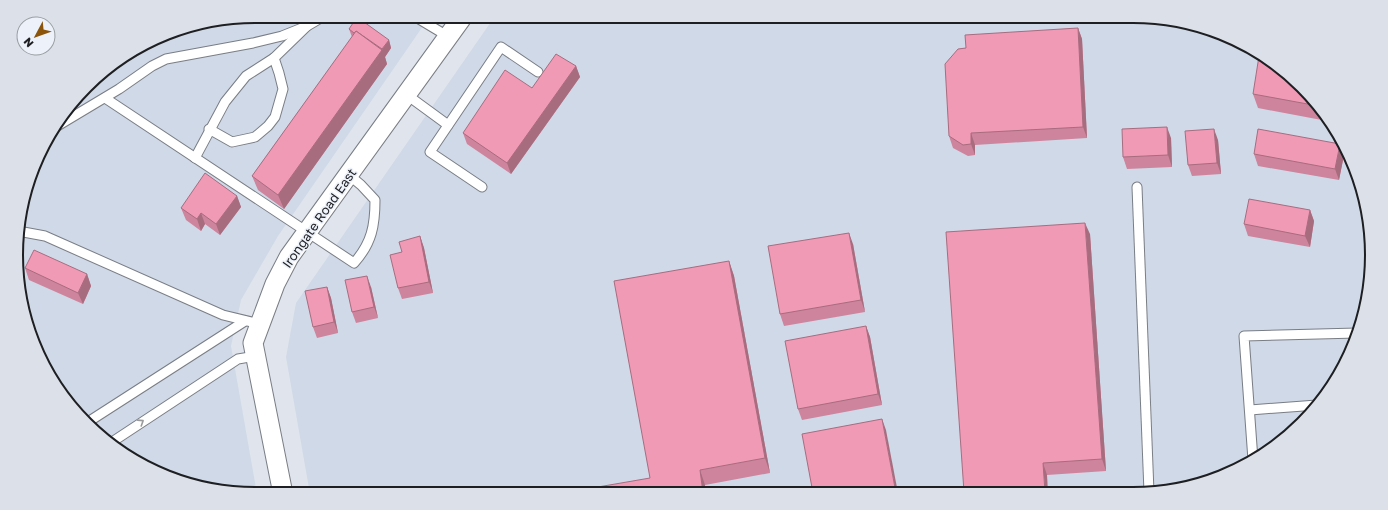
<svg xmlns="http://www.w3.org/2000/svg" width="1388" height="510" viewBox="0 0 1388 510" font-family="'Golos Text',sans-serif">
<rect width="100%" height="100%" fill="#e0e5ed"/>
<g fill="#d0d9e7">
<path d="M255,16H430L278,236L241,300L231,346L257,494L193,486L110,445L56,388L21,302L18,224L48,136L98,75L178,29Z"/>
<path d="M495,16H1120L1212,33L1279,66L1340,136L1370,224L1364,317L1332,388L1291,435L1239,469L1164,492L310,494L286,357L296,303Z"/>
</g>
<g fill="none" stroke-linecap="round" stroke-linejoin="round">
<defs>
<g id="lane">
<path d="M414,16L449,37"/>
<path d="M407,95L448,125"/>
<path d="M105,98L354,263C372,243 375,225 375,200L361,185L349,175"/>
<path d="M54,128L119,89L152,66L166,59L253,43L282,36L307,26"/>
<path d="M209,129L232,142L255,137L268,126L275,117L283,89L279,73L274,58"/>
<path d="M195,158L225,102L246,76L274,58L307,26L324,16"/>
<path d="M482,187L430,152L501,47L538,72"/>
<path d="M1137,187L1149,492"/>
<path d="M18,231L45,236L223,315L260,324"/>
<path d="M1250,410L1317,405"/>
<path d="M88,422L245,321"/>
<path d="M109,444L238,359L256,356"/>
<path d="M1253,460L1244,336L1357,333"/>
</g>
<path id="street" d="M283,494L253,343L275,284L289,257L463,16"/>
</defs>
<use href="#lane" stroke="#797d85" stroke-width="11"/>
<use href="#street" stroke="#797d85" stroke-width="21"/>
<use href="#lane" stroke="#fff" stroke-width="9"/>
<use href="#street" stroke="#fff" stroke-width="19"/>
</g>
<g fill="#ce849d">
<path d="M1078,28L1082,39L1087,138L975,145V155L968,156L953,148L949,136L966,48Z"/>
<path d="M349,29L389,40L391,48L385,57L387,64L284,209L258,190L252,176L352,37Z"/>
<path d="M576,66L580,77L511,174L467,144L463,133Z"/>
<path d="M1279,66L1327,121L1258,108L1253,94Z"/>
<path d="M1171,138L1172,167L1127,169L1123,157Z"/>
<path d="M1218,140L1221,174L1192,176L1188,165Z"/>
<path d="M1254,154L1344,155L1339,180L1258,166Z"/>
<path d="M237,196L241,207L220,235L205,224L201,231L186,220L181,208Z"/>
<path d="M1310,210L1314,221L1310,247L1248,236L1244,224Z"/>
<path d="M1090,234L1106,471L1047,475L964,492Z"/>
<path d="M420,236L424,248L433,293L402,299L398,288L402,252Z"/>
<path d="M853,244L865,312L784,326L780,314Z"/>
<path d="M729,261L734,276L770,473L705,485L650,478Z"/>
<path d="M25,268L87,274L91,286L83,304L29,280Z"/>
<path d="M327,287L331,298L338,333L317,338L313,327Z"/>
<path d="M371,287L378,318L356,323L352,312Z"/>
<path d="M866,326L870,337L882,405L802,420L798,409Z"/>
</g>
<g fill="#a86c7f">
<path d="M1078,28L1082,39L1087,138L1083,127Z"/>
<path d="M389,40L391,48L385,57L387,64L284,209L278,195Z"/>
<path d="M576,66L580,77L511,174L507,163Z"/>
<path d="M1167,127L1171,138L1172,167L1168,155Z"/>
<path d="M1214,129L1218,140L1221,174L1217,163Z"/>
<path d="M971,133L975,145V155L971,144Z"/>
<path d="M1340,144L1344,155L1339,180L1335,169Z"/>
<path d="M237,196L241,207L220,235L216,224Z"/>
<path d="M1310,210L1314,221L1310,247L1305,236Z"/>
<path d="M201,213L205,224L201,231L197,219Z"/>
<path d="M1085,223L1090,234L1106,471L1102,459Z"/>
<path d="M849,233L853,244L865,312L861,300Z"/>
<path d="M420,236L424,248L433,293L429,282Z"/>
<path d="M729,261L734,276L770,473L765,458Z"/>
<path d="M87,274L91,286L83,304L78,293Z"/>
<path d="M367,276L371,287L378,318L374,307Z"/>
<path d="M327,287L331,298L338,333L334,322Z"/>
<path d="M866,326L870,337L882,405L878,394Z"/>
<path d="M882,419L886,430L898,493H896Z"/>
<path d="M1043,463L1047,475L1048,492H1045Z"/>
<path d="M700,470L705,485L706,493H703Z"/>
</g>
<g fill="#f09ab6" stroke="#a86c7f">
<path d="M357,17L389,40L382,49L356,31L354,33L349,29Z"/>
<path d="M1078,28L1083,127L971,133V144L963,145L949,136L945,64L958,49L966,48L965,35Z"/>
<path d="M356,31L382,50L278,195L252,176Z"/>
<path d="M556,54L576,66L507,163L463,133L505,70L532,88Z"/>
<path d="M1259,56L1279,66L1313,105L1253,94Z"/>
<path d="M1167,127L1168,155L1123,157L1122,129Z"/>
<path d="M1214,129L1217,163L1188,165L1185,131Z"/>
<path d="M1258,129L1340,144L1335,169L1254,154Z"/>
<path d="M205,173L237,196L216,224L201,213L197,219L181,208Z"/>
<path d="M1249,199L1310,210L1305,236L1244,224Z"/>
<path d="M1085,223L1102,459L1043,463L1045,492H964L946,232Z"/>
<path d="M849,233L861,300L780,314L768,246Z"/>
<path d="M420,236L429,282L398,288L390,255L402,252L399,242Z"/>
<path d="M34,250L87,274L78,293L25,268Z"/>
<path d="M729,261L765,458L700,470L703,493H563L650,478L614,281Z"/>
<path d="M367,276L374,307L352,312L345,280Z"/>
<path d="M327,287L334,322L313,327L305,291Z"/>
<path d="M866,326L878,394L798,409L785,341Z"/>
<path d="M882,419L896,493H813L802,434Z"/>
</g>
<defs><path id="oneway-chevron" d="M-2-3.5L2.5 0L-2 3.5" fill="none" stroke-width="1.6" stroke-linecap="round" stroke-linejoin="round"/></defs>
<use stroke="#9a9a9c" href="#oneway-chevron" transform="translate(141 422) rotate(-33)"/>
<g text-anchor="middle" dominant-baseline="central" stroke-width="3" stroke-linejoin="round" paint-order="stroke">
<g font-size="13" fill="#1e1f22" stroke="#edf2fa">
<text transform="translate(319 218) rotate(-55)">Irongate Road East</text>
</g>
</g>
<path d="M0 0H1388V510H0ZM255 23H1133A232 232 0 0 1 1365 255V255A232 232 0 0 1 1133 487H255A232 232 0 0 1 23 255V255A232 232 0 0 1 255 23Z" fill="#dce1e9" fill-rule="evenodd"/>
<path fill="none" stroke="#1e1f22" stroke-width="2" d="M255 23H1133A232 232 0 0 1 1365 255V255A232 232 0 0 1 1133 487H255A232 232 0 0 1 23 255V255A232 232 0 0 1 255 23Z"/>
<g transform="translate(36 36) rotate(229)"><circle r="19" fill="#edf2fa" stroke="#9a9ea4"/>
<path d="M0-3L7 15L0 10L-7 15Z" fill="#8c540a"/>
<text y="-6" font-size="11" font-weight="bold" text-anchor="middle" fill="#1e1f22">N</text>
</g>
</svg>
